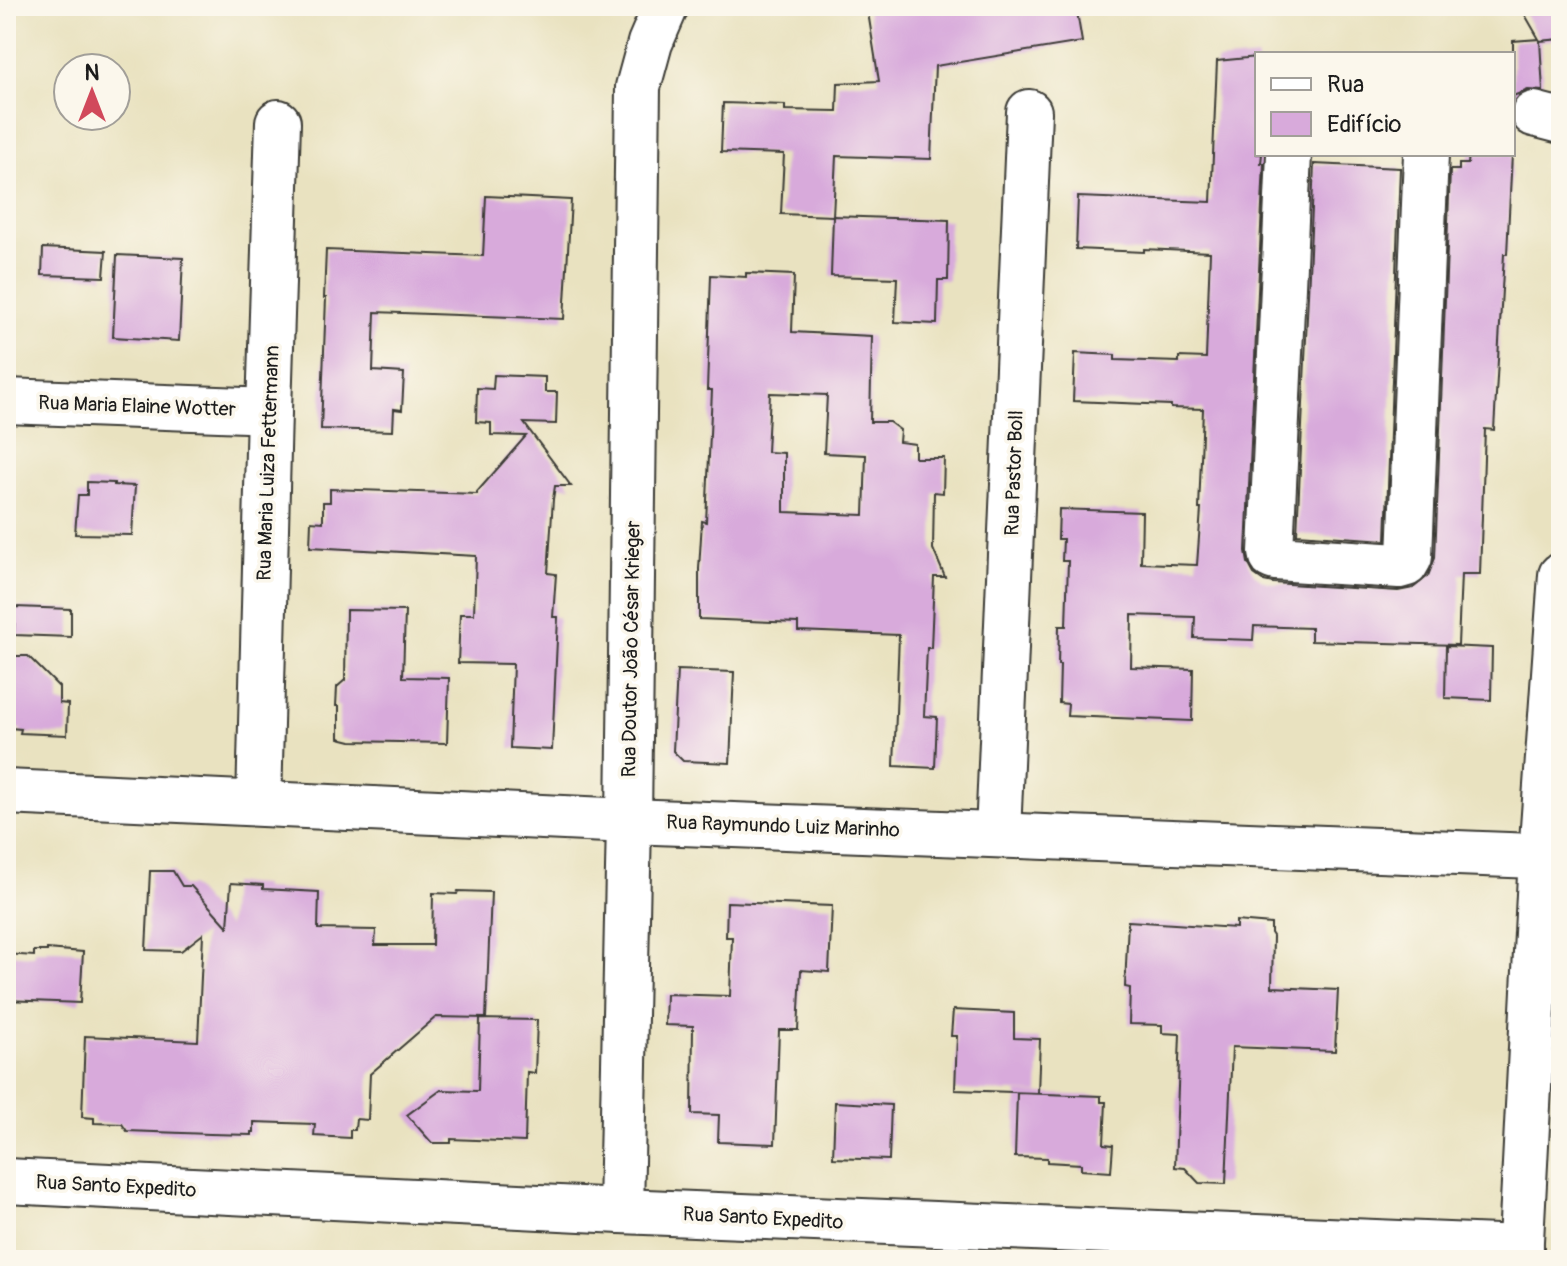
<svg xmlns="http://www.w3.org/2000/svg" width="1567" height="1266" viewBox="0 0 1567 1266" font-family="Pangolin,sans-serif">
<rect width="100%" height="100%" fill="#fbf7ec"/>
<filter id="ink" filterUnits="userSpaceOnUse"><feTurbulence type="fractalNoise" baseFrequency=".0125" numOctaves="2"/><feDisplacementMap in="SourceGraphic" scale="16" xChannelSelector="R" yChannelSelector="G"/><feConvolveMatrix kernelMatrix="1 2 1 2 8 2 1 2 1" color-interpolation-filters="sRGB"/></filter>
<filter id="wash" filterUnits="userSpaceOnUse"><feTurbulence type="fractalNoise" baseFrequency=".006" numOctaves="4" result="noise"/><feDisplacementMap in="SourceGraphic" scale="32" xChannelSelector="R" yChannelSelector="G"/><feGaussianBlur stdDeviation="1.8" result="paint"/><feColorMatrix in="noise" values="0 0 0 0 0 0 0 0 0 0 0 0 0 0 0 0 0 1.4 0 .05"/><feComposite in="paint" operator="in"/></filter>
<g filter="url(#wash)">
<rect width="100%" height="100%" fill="#e9e2c0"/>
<g id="blocks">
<g fill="#d8aadb" fill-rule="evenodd">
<path d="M867,6H1076L1082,42L935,66L931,159L836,156L833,216L781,214L784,154L721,152L723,103L785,105V110L837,111L838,83L879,81Z"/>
<path d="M1561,7V39L1540,41L1543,91L1528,90L1513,96V41L1539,39L1524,13Z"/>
<path d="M1257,57V154H1262L1261,163H1264L1246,551L1248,563L1254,574L1264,581L1273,583L1398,591L1413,588L1428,576L1435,558L1450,170H1459V164H1468L1469,154H1512L1507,254H1504L1494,430L1485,429L1480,574H1461L1458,645L1311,641V628L1254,626L1253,640L1194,638L1195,617L1132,615L1131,667L1193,669L1192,721L1067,716L1068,704L1059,703L1060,665H1058L1059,626H1066L1068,561H1062L1063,539H1058L1059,509L1142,512L1141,563L1197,565L1201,509H1199L1203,409L1171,408V405L1073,401L1075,353L1115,355V360L1179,362V357L1206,358L1210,252L1144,249V252L1076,249L1078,197L1211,202L1217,61Z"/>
<path d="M1314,164L1400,168L1386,540L1297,534Z"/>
<path d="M486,196L571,200L564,319L375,312L373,371L404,373L402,410L394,409L393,431L321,429L326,298H324L326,250L483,256Z"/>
<path d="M833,216L949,220L948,280H938L937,324L895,322L897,278L831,276Z"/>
<path d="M43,248L106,251L104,277L42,275Z"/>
<path d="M117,255L183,258L179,341L113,337Z"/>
<path d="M746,273L794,275L792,332L872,336L870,422H889L900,430L899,442L915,444V458H944L943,493L934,492L933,549L945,577H934L931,648H927L924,716L937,717L935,768L894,766L899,635L798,631V623L699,619V569L702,521L706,522L712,390H707L711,275L746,277ZM770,393L827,395L824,453L866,455L864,515L784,512V453L767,452Z"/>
<path d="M494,375L545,377V392H557L556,424L524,423L571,486H555L553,499L548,573L556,574L553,617H558L552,750L510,748L513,664L458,663L460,614H474L476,556L310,547L311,521L323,522V502H330V489L477,494V492L526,436L491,435V423L476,422L477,388L493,389Z"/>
<path d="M87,482L114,483V485L135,486L132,535L75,534L78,495H87Z"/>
<path d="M15,607L71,609V637L14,635Z"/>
<path d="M346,610L405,611L403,677L449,678L447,743L351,741L339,738V706H336L337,687L345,680Z"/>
<path d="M1446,646L1492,648L1491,700L1445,698Z"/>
<path d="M6,656H28L59,687V703L68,704L67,735L20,733L21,729L10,728V717H6Z"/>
<path d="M677,670L734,672L730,763L683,761L673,751Z"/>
<path d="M150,871H173L182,886H191L228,927L231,883L263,885V889L319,892L318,929L376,930L375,945H432L433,893L457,894L458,891L491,892L486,1018L436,1017L370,1074L368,1120L356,1119L355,1130H350V1138L314,1136L315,1124L254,1122V1132H252V1135L210,1134L127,1131L122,1124L94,1123V1118L82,1117L85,1036L198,1041L203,934L181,951L146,950Z"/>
<path d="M727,902L832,906L829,972L801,970L798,1030H779L775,1144L718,1142L719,1115L692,1114L693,1026L665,1025L666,994L730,996L732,937H726Z"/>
<path d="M1128,921L1236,928V921L1271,924V933L1273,936L1272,987L1338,990L1335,1051L1232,1047L1226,1184L1199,1183L1185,1168L1175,1167L1180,1034L1162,1033V1025L1129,1024L1130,988L1125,987Z"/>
<path d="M47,949L83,952L80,1003L6,1000V954L34,956V951H47Z"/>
<path d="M953,1010L1014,1013V1038L1040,1039L1038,1093L955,1090L957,1036H951Z"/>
<path d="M480,1019L537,1020L535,1073L527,1072L525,1142L451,1139V1143H432L407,1115L441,1090L478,1091Z"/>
<path d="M1017,1093L1101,1096V1102H1106L1104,1144L1113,1145L1111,1172L1081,1170V1164L1047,1162V1158L1015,1157Z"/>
<path d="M835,1102L891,1105L889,1160L833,1158Z"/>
</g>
</g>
</g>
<g filter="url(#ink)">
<use href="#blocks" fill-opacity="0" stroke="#3b3a35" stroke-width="2"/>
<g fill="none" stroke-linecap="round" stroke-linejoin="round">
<defs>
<g id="minor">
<path d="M1534,114L1561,121"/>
<path d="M1289,154L1271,552L1272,557L1275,558L1399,566L1406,564L1410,557L1426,154"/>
<path d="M6,401L269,411"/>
<path d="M6,792L629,821L1561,857"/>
<path d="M259,803L269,411L278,122"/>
<path d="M998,834L1029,112"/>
<path d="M6,1181L621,1211L1521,1248"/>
<path d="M621,1211L629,821L638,87L650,43L666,6"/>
<path d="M1520,1260L1541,856L1561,575"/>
</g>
</defs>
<use href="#minor" stroke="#3b3a35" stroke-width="48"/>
<use href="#minor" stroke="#fff" stroke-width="44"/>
</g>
</g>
<g text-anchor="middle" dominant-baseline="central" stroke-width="7" stroke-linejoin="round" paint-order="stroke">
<g font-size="20" fill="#1c1c1c" stroke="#fbf7ec">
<text transform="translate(137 406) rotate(2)">Rua Maria Elaine Wotter</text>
<text transform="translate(268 463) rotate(-88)">Rua Maria Luiza Fettermann</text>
<text transform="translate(1014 473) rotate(-88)">Rua Pastor Boll</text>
<text transform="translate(631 649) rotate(-89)">Rua Doutor João César Krieger</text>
<text transform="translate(783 826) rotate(2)">Rua Raymundo Luiz Marinho</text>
<text transform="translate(116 1186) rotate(3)">Rua Santo Expedito</text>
<text transform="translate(763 1218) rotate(3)">Rua Santo Expedito</text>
</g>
</g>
<rect width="1567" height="1266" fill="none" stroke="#fbf7ec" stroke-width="32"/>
<rect x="1255" y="52" width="260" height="104" fill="#fbf7ec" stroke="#a29f99" stroke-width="2"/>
<rect x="1271" y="78" width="40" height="12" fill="#ffffff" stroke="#a29f99" stroke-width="2"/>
<text x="1327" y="92" font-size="24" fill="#1c1c1c">Rua</text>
<rect x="1271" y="112" width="40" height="24" fill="#d8aadb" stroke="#a29f99" stroke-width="2"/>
<text x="1327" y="132" font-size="24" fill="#1c1c1c">Edifício</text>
<g transform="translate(92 92)"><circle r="38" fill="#fbf7ec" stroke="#a29f99" stroke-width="2"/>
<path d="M0-6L14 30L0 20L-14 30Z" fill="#d1495b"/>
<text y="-12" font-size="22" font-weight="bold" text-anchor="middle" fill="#1c1c1c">N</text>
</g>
</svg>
